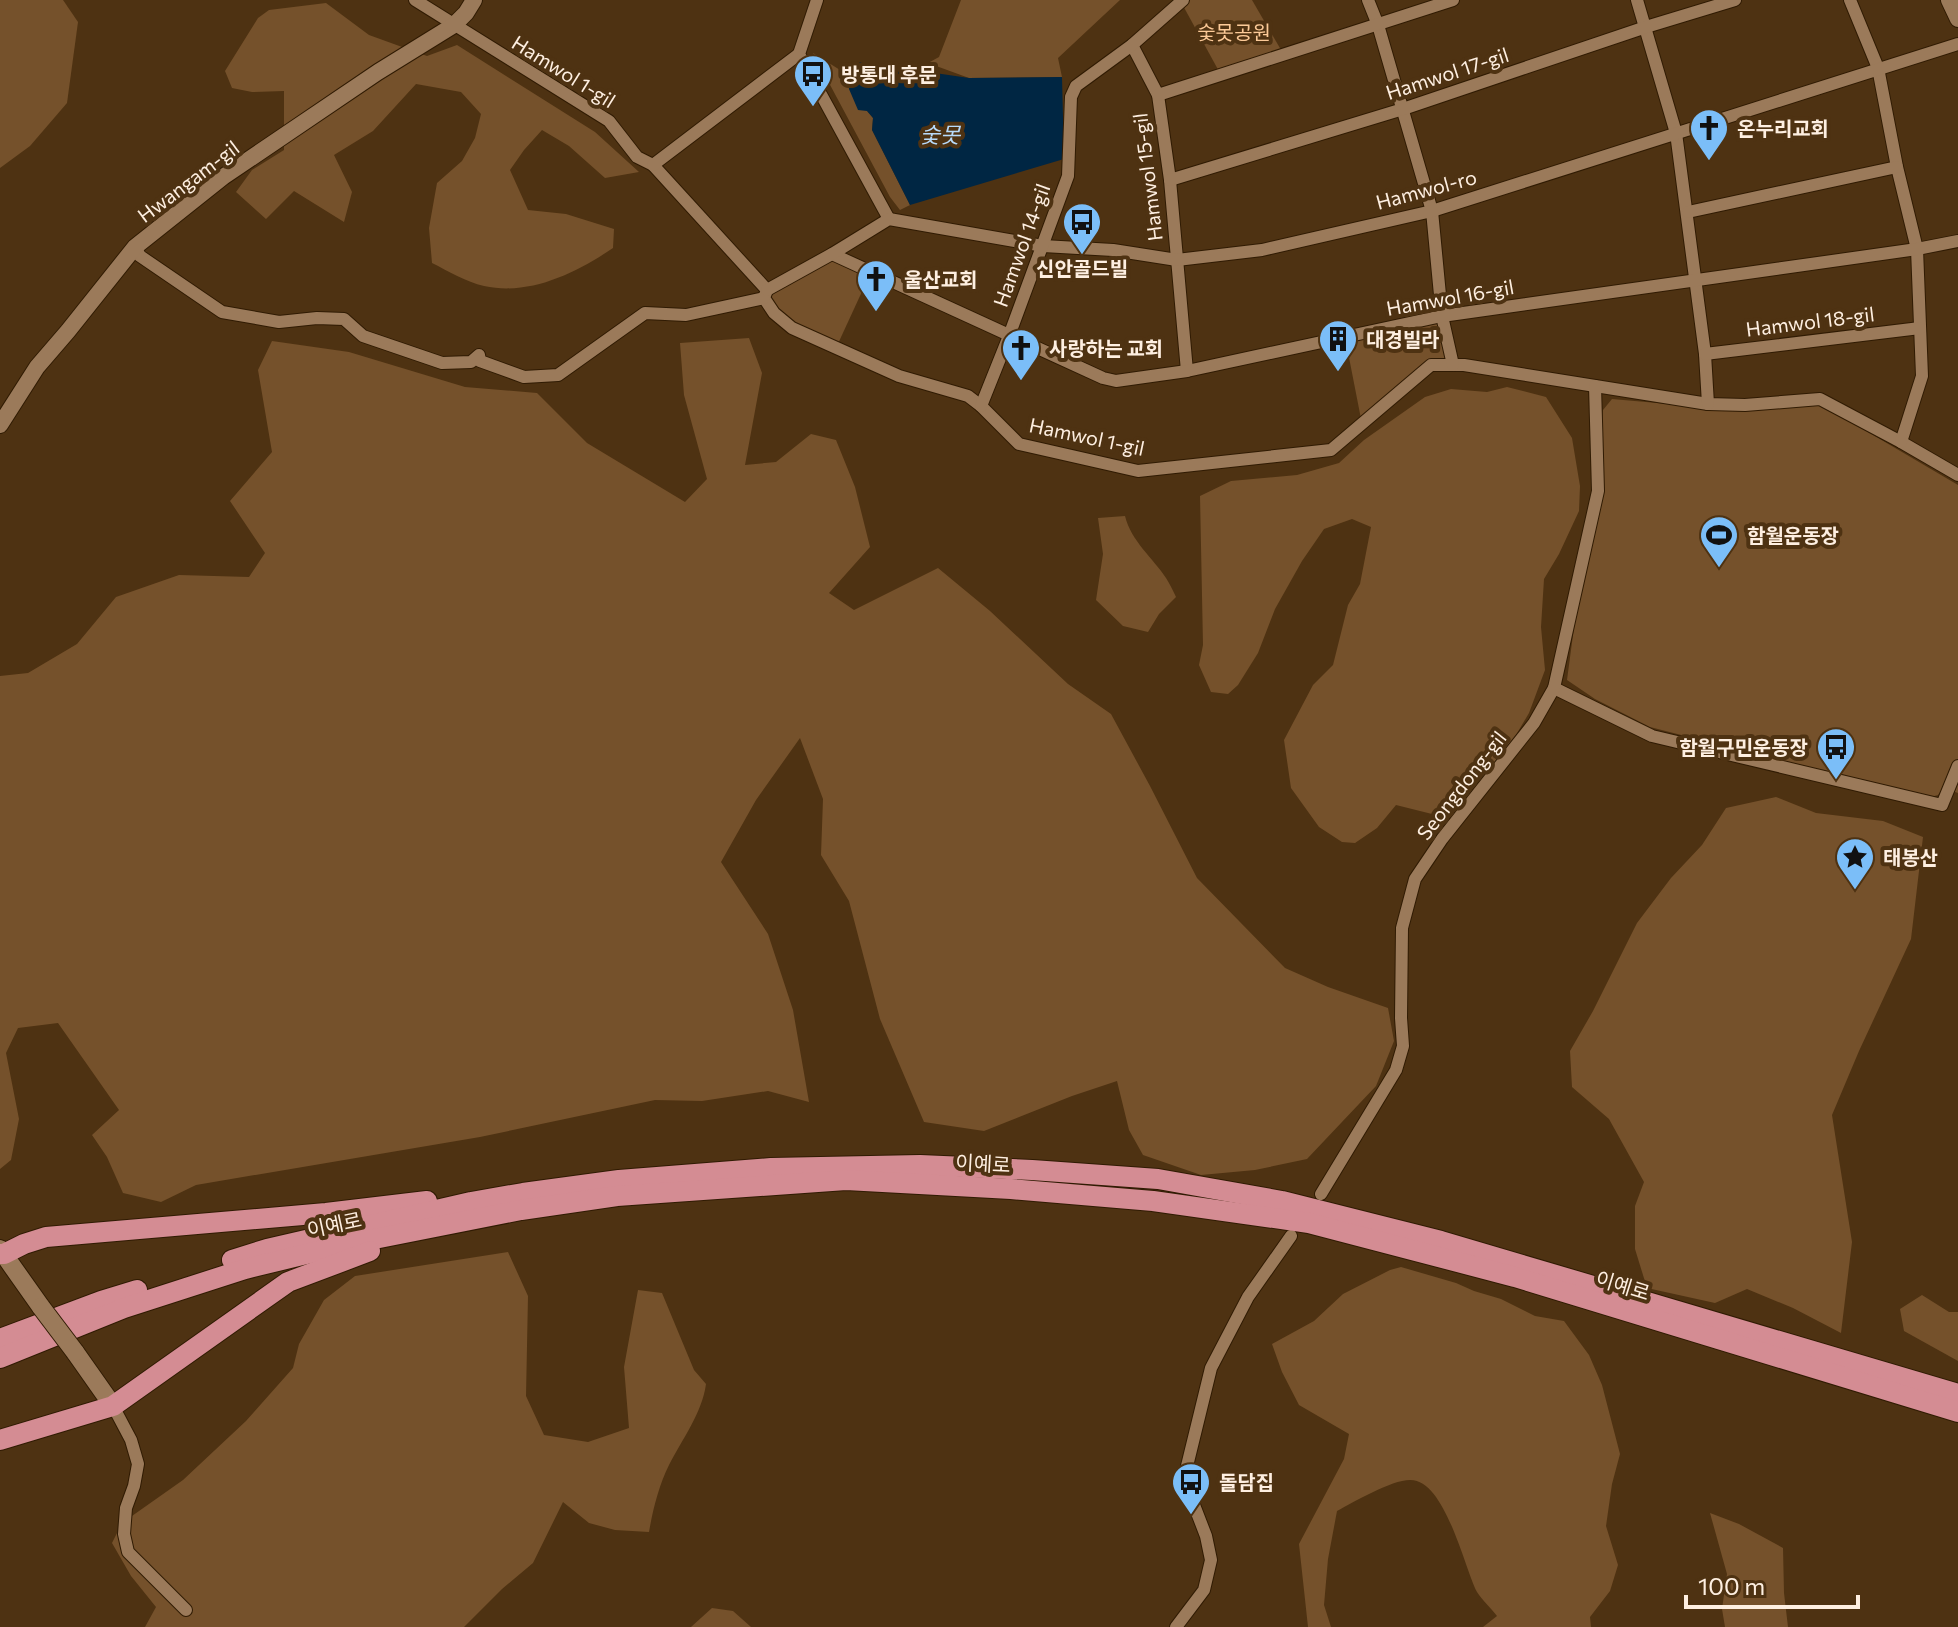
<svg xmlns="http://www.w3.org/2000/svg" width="1958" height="1627" viewBox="0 0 1958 1627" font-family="Commissioner,'Noto Sans KR',sans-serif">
<rect width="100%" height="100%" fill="#4e3212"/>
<g fill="#75512b">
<path d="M0,0H63L78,22L67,103L30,146L0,168Z"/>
<path d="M961,0H1120L1058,58L1062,77L969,78L928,63L939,57Z"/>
<path d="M1183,0H1252L1284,55L1221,75L1181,2Z"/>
<path d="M326,3L369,35L427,56L457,45L595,132L639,172L605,178L569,146L542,130L524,150L510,170L528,210L566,214L614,229L613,248C576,273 530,296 484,286C466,282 448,271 432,263L429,228L437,183L462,161L475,138L481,114L461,92L416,84L373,131L334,155L352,192L344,222L294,191L266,219L236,192L252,170L284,150V91L252,92L232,88L225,71L258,18L269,10Z"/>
<path d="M813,53L848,75L849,89L873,118L872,130L910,205L900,210L890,197Z"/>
<path d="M832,254L871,272L836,348L774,313L768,290Z"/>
<path d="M1442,316L1452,363L1431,365L1362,424L1345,337Z"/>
<path d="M749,338L762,373L745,465L776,462L811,434L836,440L855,487L870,547L829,593L854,610L938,568L990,611L1068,684L1111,714L1150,786L1197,878L1285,968L1328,987L1388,1008L1394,1041L1376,1086L1307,1159L1255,1170L1201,1175L1143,1155L1129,1130L1117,1081L1072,1096L984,1131L924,1122L880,1019L849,901L821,855L823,799L800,738L756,800L721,862L768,934L793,1010L809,1102L768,1091L702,1101L655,1100L480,1137L196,1185L161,1202L123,1193L107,1157L92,1135L119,1110L58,1023L18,1028L6,1053L19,1119L11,1160L0,1169V676L28,673L77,644L116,597L179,575L249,577L265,553L230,501L272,452L258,370L272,341L349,352L465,387L537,393L587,443L685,502L707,479L684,395L680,343Z"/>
<path d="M1507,387L1546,397L1572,438L1580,486L1579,511L1559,554L1544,579L1541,627L1545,670L1529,713L1503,757L1455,801L1436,815L1396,805L1377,828L1355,843L1342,842L1319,827L1291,788L1284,740L1313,685L1333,665L1348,605L1360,584L1371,527L1352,519L1324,529L1302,561L1275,609L1258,653L1238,685L1228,694L1211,692L1199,665L1203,645L1200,496L1231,481L1297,475L1339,463L1364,440L1425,397L1451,389L1487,392Z"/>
<path d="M1612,399L1748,411L1817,402L1958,485V793L1944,788L1938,795L1927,798L1650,727L1595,699L1567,680L1603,410Z"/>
<path d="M1125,516C1131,541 1153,558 1166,578C1170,584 1173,591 1176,597L1159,614L1148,632L1123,626L1096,600L1103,554L1098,518Z"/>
<path d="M1776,797L1816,813L1883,821L1923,837L1911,939L1859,1051L1832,1115L1852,1242L1841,1333L1793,1308L1747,1289L1715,1303L1647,1288L1635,1249V1206L1644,1182L1609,1119L1572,1087L1570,1051L1593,1011L1637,923L1671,878L1702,845L1726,808Z"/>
<path d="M508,1252L528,1296L526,1396L544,1435L588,1442L629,1428L624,1367L638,1290L662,1293L694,1370L706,1384C702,1413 683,1438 669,1465C659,1485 653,1509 649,1532L615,1530L589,1523L563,1502L533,1563L502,1589L464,1627H145L156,1607L131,1576L112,1543L122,1523L183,1480L246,1421L293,1368L299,1344L324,1300L355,1276Z"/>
<path d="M1401,1267L1456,1283L1474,1291L1501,1299L1535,1316L1564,1321L1589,1355L1602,1385L1620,1454L1612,1484L1606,1526L1618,1565L1610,1591L1590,1617L1591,1627H1483L1497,1616C1491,1608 1482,1600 1477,1592C1464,1567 1445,1479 1410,1480C1391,1480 1354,1502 1337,1511L1328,1559L1324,1605L1331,1627H1308L1299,1544L1344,1459L1349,1434L1299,1405L1282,1372L1272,1344L1314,1321L1343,1294L1390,1270Z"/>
<path d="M1922,1295L1949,1312H1958V1361L1904,1331L1900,1309Z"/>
<path d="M1710,1513L1739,1524L1783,1548L1784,1593L1788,1627H1725L1722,1609L1727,1574Z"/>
<path d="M712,1608L733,1611L751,1627H691Z"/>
</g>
<path fill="#002643" d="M860,62L969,78L1062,77L1064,159L910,205L872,130L873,118L867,111L858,110L849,89L848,75Z"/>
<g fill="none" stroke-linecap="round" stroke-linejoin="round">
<defs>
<g id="minor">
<path d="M415,0L609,121L637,157L653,165L767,290L764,298L774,313L792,328L899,376L968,396L981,406L1019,444L1138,471L1331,450L1431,365H1464L1708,404L1745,405L1820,399L1901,442L1958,475"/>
<path d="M817,0L799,54L889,219"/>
<path d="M1368,0L1378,25L1432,211L1442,316L1453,365"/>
<path d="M1637,0L1676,133L1705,354L1708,404"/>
<path d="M1850,0L1878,68L1897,167L1917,249L1922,376L1901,442"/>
<path d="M1132,45L1158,95L1170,180L1187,371"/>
<path d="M1158,95L1453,0"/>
<path d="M653,165L799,54"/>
<path d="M1170,180L1403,109L1646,27L1735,0"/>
<path d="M1688,212L1897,167"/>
<path d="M135,247L140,256L222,312L279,322L317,318L344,319L363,336L442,363L471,362L479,355L480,361L524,377L558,375L645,313L686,315L764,298"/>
<path d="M832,254L1103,378L1116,381L1187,371L1442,316L1917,249L1958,241"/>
<path d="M767,290L832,254L889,219L1043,246L1113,250L1177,260L1262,250L1432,211L1958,44"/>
<path d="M1705,354L1920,328"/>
<path d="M981,406L1009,336L1068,176L1071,97L1076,86L1132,45L1183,0"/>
<path d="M1554,688L1652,736L1942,805L1958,766"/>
<path d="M1321,1194L1396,1070L1403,1046L1401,1018L1402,928L1415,879L1442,839L1534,723L1554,688L1598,491L1595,386"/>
<path d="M113,1406L131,1440L138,1464L134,1486L126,1508L124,1534L128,1552L186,1610"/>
<path d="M1176,1627L1204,1590L1211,1560L1206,1536L1189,1492L1187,1466L1211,1368L1248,1297L1291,1236"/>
</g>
<g id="tertiary">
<path d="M1949,0L1958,19"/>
<path d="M0,425L37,367L68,331L135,247L223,177L378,72L454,25L466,13L474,0"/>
</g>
<g id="secondary">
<path d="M0,1249L41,1307"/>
<path d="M75,1352L113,1406"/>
</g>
<g id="trunk">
<path d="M0,1254H4L24,1244L46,1237L326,1213L427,1201"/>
<path d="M232,1260L267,1249L471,1202L523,1193L619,1180L771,1168L920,1165L1032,1170L1158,1179L1282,1201L1441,1241L1958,1394"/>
<path d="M0,1339L101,1301L137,1290"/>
<path d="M0,1358L124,1308L245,1269L339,1246L521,1210L617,1196L846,1180L1011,1189L1153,1201L1309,1223L1515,1277L1958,1412"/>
<path d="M0,1440L113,1406L288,1282L370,1251"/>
</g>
</defs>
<use href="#minor" stroke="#301b03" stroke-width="14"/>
<use href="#tertiary" stroke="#301b03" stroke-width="18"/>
<use href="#secondary" stroke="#301b03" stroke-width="20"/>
<use href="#trunk" stroke="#301b03" stroke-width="22"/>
<use href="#minor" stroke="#9b7a5a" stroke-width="12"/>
<use href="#tertiary" stroke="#9b7a5a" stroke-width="16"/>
<use href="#secondary" stroke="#9b7a5a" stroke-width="18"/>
<use href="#trunk" stroke="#d48c93" stroke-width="20"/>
<defs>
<path id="secondary-bridge" d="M41,1307L75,1352"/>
</defs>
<use href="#secondary-bridge" stroke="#301b03" stroke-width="20" stroke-linecap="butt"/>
<use href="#secondary-bridge" stroke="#9b7a5a" stroke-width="18"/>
</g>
<defs>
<symbol id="bus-pin" viewBox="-11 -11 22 30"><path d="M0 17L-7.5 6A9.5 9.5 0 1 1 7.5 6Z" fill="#7bbef8" stroke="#4e3212"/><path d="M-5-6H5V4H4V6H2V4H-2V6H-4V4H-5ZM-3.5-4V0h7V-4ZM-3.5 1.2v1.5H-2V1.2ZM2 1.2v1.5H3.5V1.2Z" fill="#111"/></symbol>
<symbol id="church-pin" viewBox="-11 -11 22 30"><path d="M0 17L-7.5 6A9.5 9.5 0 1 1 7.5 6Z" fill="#7bbef8" stroke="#4e3212"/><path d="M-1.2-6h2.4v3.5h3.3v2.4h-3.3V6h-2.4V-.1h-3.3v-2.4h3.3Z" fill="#111"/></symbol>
<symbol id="building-pin" viewBox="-11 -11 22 30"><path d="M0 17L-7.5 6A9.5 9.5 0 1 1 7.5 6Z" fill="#7bbef8" stroke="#4e3212"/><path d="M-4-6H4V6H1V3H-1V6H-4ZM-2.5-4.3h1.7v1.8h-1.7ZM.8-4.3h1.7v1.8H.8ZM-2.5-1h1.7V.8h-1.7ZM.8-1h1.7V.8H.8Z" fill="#111"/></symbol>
<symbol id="stadium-pin" viewBox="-11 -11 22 30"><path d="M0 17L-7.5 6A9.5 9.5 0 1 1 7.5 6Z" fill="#7bbef8" stroke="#4e3212"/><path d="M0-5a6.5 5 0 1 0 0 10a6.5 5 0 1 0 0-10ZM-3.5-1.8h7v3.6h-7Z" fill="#111"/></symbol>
<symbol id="sight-pin" viewBox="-11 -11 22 30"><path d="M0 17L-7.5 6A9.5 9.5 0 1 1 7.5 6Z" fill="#7bbef8" stroke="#4e3212"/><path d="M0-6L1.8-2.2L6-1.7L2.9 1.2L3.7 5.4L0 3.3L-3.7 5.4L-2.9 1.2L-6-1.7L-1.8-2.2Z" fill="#111"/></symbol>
</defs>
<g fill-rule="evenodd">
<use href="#bus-pin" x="791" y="52" width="44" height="60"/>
<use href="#church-pin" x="1687" y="106" width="44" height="60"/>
<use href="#bus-pin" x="1060" y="200" width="44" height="60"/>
<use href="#church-pin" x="854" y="257" width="44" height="60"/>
<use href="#building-pin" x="1316" y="317" width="44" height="60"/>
<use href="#church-pin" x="999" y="326" width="44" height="60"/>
<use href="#stadium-pin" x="1697" y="513" width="44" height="60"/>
<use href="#bus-pin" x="1814" y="725" width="44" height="60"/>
<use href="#sight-pin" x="1833" y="835" width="44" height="60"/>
<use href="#bus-pin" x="1169" y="1460" width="44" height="60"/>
</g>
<g text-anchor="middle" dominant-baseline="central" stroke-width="8" stroke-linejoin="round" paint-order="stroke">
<g font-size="20" fill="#fcca98" stroke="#4e3212">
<text x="1234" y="32">숯못공원</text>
</g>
<g font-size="20" fill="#feefe1" stroke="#4e3212">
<text transform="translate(564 71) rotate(32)">Hamwol 1-gil</text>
<text transform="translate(1447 73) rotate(-18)">Hamwol 17-gil</text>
<text transform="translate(1147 177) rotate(-97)">Hamwol 15-gil</text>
<text transform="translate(188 181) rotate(-37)">Hwangam-gil</text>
<text transform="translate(1426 189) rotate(-15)">Hamwol-ro</text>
<text transform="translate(1021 245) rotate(-70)">Hamwol 14-gil</text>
<text transform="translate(1450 297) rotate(-10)">Hamwol 16-gil</text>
<text transform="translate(1810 321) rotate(-7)">Hamwol 18-gil</text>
<text transform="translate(1087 436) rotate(12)">Hamwol 1-gil</text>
<text transform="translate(1461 785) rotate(-52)">Seongdong-gil</text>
<text transform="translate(983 1163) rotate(3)">이예로</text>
<text transform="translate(334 1224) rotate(-12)">이예로</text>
<text transform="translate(1623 1285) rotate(17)">이예로</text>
</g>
<g font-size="20" font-weight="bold" fill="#feefe1" stroke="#4e3212" text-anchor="start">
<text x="841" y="74">방통대 후문</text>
<text x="1737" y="128">온누리교회</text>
<text x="1082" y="268" text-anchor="middle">신안골드빌</text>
<text x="904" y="279">울산교회</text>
<text x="1366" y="339">대경빌라</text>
<text x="1049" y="348">사랑하는 교회</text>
<text x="1747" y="535">함월운동장</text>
<text x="1808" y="747" text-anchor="end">함월구민운동장</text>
<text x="1883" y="857">태봉산</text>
<text x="1219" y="1482">돌담집</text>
</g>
<g font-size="22" font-style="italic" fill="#b7dafa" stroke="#4e3212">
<text x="940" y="134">숯못</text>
</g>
</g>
<path d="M1686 1595v12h172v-12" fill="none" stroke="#feefe1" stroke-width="4"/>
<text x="1698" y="1595" font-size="24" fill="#feefe1" stroke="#4e3212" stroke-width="6" paint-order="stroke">100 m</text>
</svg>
